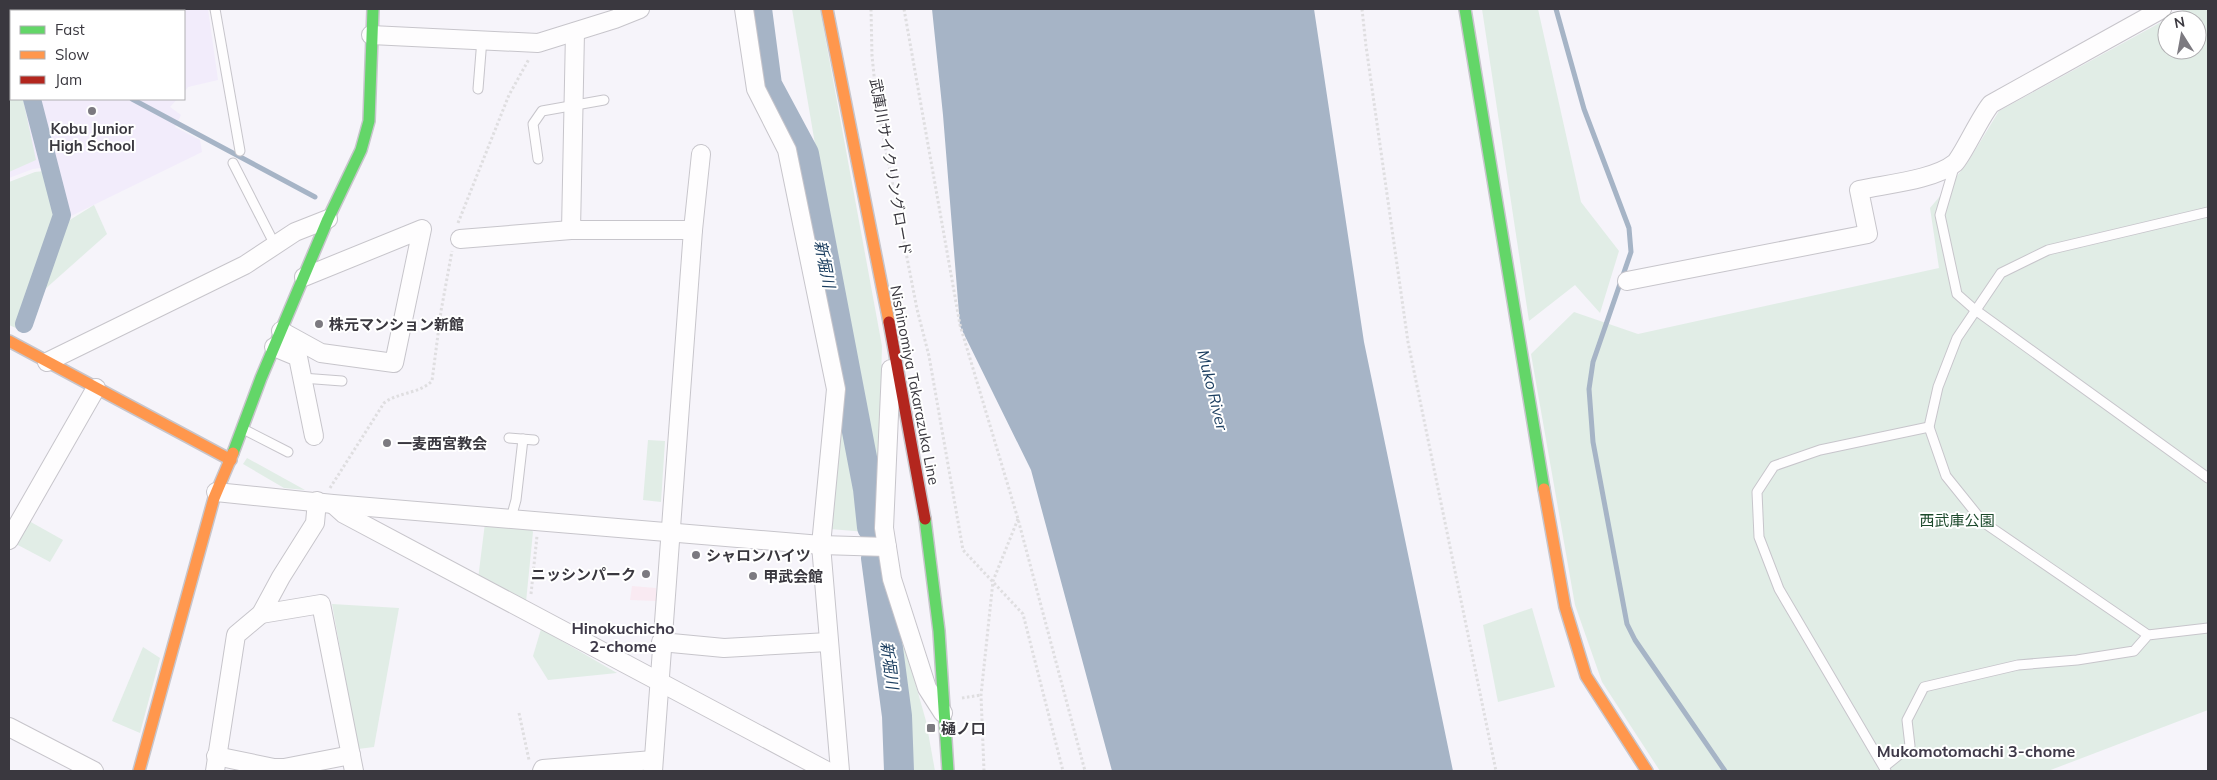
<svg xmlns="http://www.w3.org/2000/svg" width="2217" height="780" viewBox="0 0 2217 780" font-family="Mulish,'Noto Sans JP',sans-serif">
<rect width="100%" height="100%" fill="#f6f4fa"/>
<path fill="#f2ecfb" d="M9,9H208L218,80L188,87L184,92V11H11V99H177L170,107L181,115L175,127L200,140L202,152L69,217L55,166L33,169L9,178Z"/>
<path fill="#f9eaf2" d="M632,586L656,588V601L630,600Z"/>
<g fill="#e1ede6" fill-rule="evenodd">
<path d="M792,9H820L882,346L878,488H871L865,453H857L866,532L830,529L838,454L852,361Z"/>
<path d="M1482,9H1538L1581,202L1619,251L1600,313L1575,285L1529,321Z"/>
<path d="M2185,9H2208V710L2048,771H1660L1602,682L1575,605L1531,354L1574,312L1638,334L1939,268L1930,208L1966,165L1999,111ZM2167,20H2197V50H2167Z"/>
<path d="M9,38L11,49V99H23L36,160L9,172Z"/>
<path d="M44,171L56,218L16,328L9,325V182L35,172Z"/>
<path d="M94,205L107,234L44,290L65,223Z"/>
<path d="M648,440L665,441L661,502L643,500Z"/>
<path d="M247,458L305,490L284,488L243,464Z"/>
<path d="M29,521L63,540L50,562L16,544Z"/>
<path d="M485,523L531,528L533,532L526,602L478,579Z"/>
<path d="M332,604L399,608L374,747L358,749Z"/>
<path d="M1532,608L1555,687L1498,702L1483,625Z"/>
<path d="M898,622L926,721L935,771H905L889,624Z"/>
<path d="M541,629L617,673L548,680L533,656Z"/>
<path d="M143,647L160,658L140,733L112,721Z"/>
</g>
<path fill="#a6b4c6" d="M932,9H1314L1364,342L1453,771H1112L1031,470L960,326L943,115Z"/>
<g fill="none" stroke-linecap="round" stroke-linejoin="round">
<g stroke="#a6b4c6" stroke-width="5">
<path d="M1556,9L1584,109L1629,228L1631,252L1593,362L1589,389L1593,442L1627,624L1635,640L1725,771"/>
<path d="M132,99L315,197"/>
</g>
<g stroke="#a6b4c6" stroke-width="18">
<path d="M12,9V11"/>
<path d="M24,324L62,215L32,99"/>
</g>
<g stroke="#a6b4c6" stroke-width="30">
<path d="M757,9L767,85L804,154L868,489L872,527"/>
<path d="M876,558L897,716L899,771"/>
</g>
<defs>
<g id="lane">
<path d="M215,9L240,151"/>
<path d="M478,89L482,39"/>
<path d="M538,159L533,124L542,111L604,100"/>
<path d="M233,163L275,245"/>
<path d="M1955,164L1940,215L1957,294L1974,309L2208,478"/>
<path d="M302,378L342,381"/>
<path d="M243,429L288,452"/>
<path d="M509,438L534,440"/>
<path d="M511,518L516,500L523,439"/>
<path d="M2148,635L1983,522L1946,476L1929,427L1938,387L1957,338L2001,273L2048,250L2208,212"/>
<path d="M1884,767L1910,746L1907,720L1924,687L2018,665L2077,660L2134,651L2148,635L2208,628"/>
<path d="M1886,771L1779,589L1759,537L1757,492L1774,466L1820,450L1929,427"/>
</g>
<g id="street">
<path d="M744,9L756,89L787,150L836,389L821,545L840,771"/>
<path d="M371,35L538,43L615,19L640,9"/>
<path d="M571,230L575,32"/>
<path d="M460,239L571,230H693L701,154"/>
<path d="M1627,281L1868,234L1859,190C1886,184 1934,180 1955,163C1963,155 1980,117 1991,104L2162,9"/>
<path d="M281,331L321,353L394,363L422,229L304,277"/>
<path d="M274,347L298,357L314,436"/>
<path d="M47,362L245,265L295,232L328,219"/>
<path d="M891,369L884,528L892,579L927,688L943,713"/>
<path d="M216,492L333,504L821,545L887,547"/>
<path d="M334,505L344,514L827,771"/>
<path d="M9,540L96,388"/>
<path d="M261,614L321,604L354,771"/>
<path d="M661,642L724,648L828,642"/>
<path d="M9,727L94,771"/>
<path d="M216,756L274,768H284L351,755"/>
<path d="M215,771L236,635L261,614L281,577L315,523L317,501"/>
<path d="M542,771L543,769L653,760"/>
<path d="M653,771L693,230"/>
</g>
<g id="fast">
<path d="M1465,9L1544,489"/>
<path d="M233,453L261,378L328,219L361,150L369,121L373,9"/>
<path d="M925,519L939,631L948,771"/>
</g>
<g id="slow">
<path d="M827,9L889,322"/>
<path d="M9,341L231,460"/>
<path d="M1544,489L1565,607L1586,676L1647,771"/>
<path d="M139,771L214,498L233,453"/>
</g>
<path id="jam" d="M889,322L925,519"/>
</defs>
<use href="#lane" stroke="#c7c5cb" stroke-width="11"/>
<use href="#street" stroke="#c7c5cb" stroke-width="20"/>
<use href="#fast" stroke="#c7c5cb" stroke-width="14"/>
<use href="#slow" stroke="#c7c5cb" stroke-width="14"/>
<use href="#jam" stroke="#c7c5cb" stroke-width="14"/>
<g stroke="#dfdee0" stroke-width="3" stroke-dasharray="2.5 2.5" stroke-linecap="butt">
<path d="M871,9L872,56L877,104L917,309L929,356L963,550L1023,614L1063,771"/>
<path d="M904,9L960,325L1018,519L1085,771"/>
<path d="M1362,9L1366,46L1408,342L1496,771"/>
<path d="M458,223L509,95L529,59"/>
<path d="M330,488L384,403C398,392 419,394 432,381L441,311L452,251"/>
<path d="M531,594L537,536"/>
<path d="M962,698L981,695"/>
<path d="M519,713L529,760"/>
<path d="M984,771L981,695L993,581L1018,519"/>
</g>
<use href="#lane" stroke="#fefdfe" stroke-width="9"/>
<use href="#street" stroke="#fefdfe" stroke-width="18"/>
<use href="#fast" stroke="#63d668" stroke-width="11"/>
<use href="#slow" stroke="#ff974d" stroke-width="11"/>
<use href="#jam" stroke="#b3261e" stroke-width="11"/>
</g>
<g fill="#7c7a80" stroke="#fff" stroke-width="2">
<circle cx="92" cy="111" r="5"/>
<circle cx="319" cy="324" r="5"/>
<circle cx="387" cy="443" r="5"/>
<circle cx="696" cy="555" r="5"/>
<circle cx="646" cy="574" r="5"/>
<circle cx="753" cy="576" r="5"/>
<rect x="926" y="723" width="10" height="10" rx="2.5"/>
</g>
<g text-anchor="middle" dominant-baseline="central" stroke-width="4" stroke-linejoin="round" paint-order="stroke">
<g font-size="15" font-weight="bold" fill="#3a383f" stroke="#fff" text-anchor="start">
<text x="92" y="128" text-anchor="middle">Kobu Junior<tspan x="92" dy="17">High School</tspan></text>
<text x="329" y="324">株元マンション新館</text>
<text x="397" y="443">一麦西宮教会</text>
<text x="706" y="555">シャロンハイツ</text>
<text x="636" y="574" text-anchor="end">ニッシンパーク</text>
<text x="763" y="576">甲武会館</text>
<text x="941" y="728">樋ノ口</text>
</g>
<g font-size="15" fill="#3a383f" stroke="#fff">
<text transform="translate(891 167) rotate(80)">武庫川サイクリングロード</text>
<text transform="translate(915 385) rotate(79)">Nishinomiya Takarazuka Line</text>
</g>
<g font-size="15" fill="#1c4a2c" stroke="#fff">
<text x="1957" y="520">西武庫公園</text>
</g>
<g font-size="16" font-style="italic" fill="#1a3d5f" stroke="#fff">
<text transform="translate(825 264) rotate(79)">新堀川</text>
<text transform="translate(1213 390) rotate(76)">Muko River</text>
<text transform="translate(890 665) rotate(83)">新堀川</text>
</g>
<g font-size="16" font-weight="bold" fill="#3e3948" stroke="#fff">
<text x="623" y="628">Hinokuchicho<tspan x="623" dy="18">2-chome</tspan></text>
<text x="1976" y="751">Mukomotomachi 3-chome</text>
</g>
</g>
<rect width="2217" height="780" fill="none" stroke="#3a383f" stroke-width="20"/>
<rect x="10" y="10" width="175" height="90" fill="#ffffff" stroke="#b0afb2"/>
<rect x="20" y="26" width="25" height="8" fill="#63d668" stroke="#b0afb2"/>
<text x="55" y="35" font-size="15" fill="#3a383f">Fast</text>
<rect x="20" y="51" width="25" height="8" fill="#ff974d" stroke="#b0afb2"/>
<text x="55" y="60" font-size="15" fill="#3a383f">Slow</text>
<rect x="20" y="76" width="25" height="8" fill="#b3261e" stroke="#b0afb2"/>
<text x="55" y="85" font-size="15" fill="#3a383f">Jam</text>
<g transform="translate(2182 35) rotate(349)"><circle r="24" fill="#ffffff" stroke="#b0afb2"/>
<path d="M0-4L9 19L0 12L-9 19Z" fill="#7c7a80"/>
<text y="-8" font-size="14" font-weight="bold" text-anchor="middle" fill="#3a383f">N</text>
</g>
</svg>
